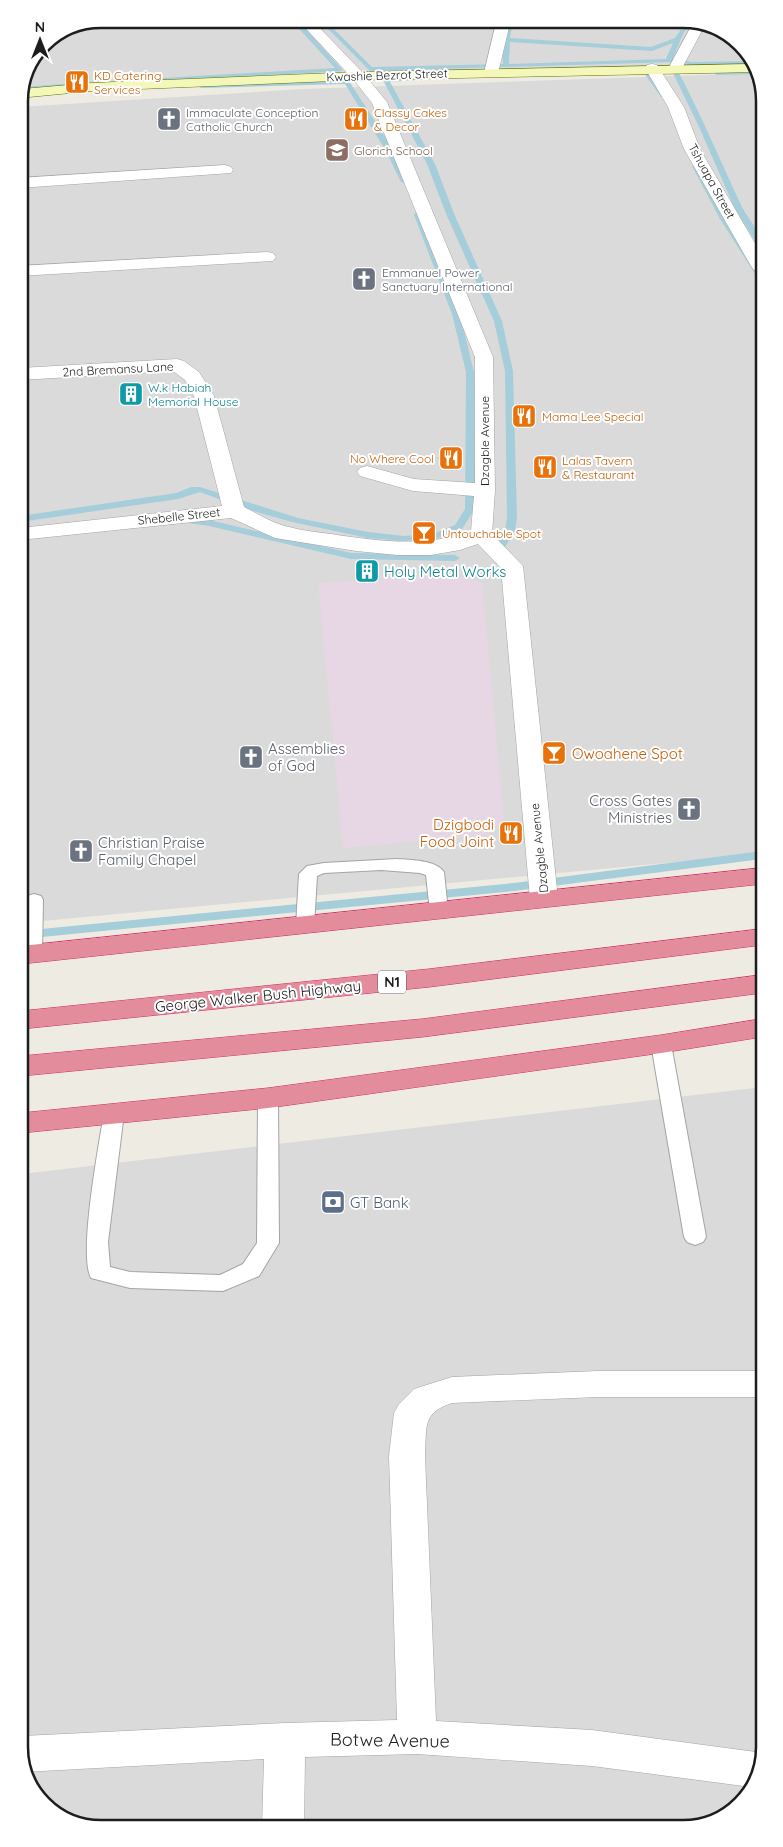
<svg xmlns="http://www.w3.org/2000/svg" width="783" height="1847" viewBox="0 0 783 1847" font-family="Quicksand,sans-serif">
<rect width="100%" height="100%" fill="#eeebe3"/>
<g fill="#dbdada">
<path d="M100,19H688L733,36L754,65L20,93L43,42Z"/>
<path d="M759,73L762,854L21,923L19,107L302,89Z"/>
<path d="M763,1087L764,1747L748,1796L709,1824L95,1828L50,1811L23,1773L22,1174Z"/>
</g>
<path fill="#e7d6e3" d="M454,574L482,583L504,820L487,835L343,848L318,583Z"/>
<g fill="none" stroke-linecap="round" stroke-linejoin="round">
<g fill="#a5ceda" fill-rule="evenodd">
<path d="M290,19H296L342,69V71L145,83L142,81L145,79L335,68Z"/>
<path d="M318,19H324L372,67L503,64L502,52L507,19H513L510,38L651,47L675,38L688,19L692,20L683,34L673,58L692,62L751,61L753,65L692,66L674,62L370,71ZM510,42L652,51L673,43L666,59L509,64Z"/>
<path d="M757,70L759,74L717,75L714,73L717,71Z"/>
<path d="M676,71L679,73C702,117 721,162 742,207C748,219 760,230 760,244H757L735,209L700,129L673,73Z"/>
<path d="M645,72H649L666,96L665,97H661L644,73Z"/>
<path d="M425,76L427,77V79L390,82L435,164L455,216L502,321L513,371L517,518L515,531L505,547L502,548L497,545L505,531L507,518L505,371L494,321L447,216L427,164L383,80L386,78Z"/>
<path d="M349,81L394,151L409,182L408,184L401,182L386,151L345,84L201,88L198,86L201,84Z"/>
<path d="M88,82L90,83V85L21,91L23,87Z"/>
<path d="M693,164L700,166L728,219L761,270V279L757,277L720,219L692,166Z"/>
<path d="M415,213L422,215L460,314L474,372L475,509L462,529L435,539L404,541L368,538L292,522L243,508L200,492L178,499L20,522V516L176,493L191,487H200L298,518L368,532L404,536L433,534L455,525L465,509L466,372L452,314L414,215Z"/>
<path d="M184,517L209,520L351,553L455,555L460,558L455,561L351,559L209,526L181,522L179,520Z"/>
<path d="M762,851V859L514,891L21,939V931L514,883Z"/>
</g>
<defs>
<g id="lane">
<path d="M397,859C411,860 436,860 444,872L448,912L446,916L439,918L432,916L430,912L426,875L420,873L381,870L324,873L317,876L314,926L312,930L305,932L298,930L296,926L299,874L307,866L324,863Z"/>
<path d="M34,894L41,896L43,900L42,953L39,957L32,959L25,957L22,953L25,900L27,896Z"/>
<path d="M661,1038L668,1039L671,1044L706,1237L703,1242L695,1245L687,1242L684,1237L651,1044L654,1039Z"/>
<path d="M268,1091L275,1093L278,1098L279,1243L259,1276L223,1291L130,1288L91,1278C78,1255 99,1144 104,1113L107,1108L114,1106L121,1108L124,1113L108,1242L110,1267L130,1272L220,1275L243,1264L257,1243L258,1098L261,1093Z"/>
</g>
<g id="street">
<path d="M297,19H311L363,73L387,102L493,357L495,490L492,534L523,566L558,899L554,905L544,907L534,905L530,899L501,568L478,544L460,550L431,555H397L356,551L275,538L231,518L20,540V528L222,506L194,396L185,380L173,371L20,380V368L177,359L184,361L199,372L214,396L244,507C258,514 274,524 289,527C303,531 317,532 331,534C377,541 426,548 471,531L474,496L413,491L360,476L357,472L360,468L367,466L414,479L475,483V357L372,103L353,79Z"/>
<path d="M497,19H511L498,73L496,76H486L484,73Z"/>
<path d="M694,21L705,25L680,72H670L668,69Z"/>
<path d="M652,64L657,65L684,107L700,149L760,252L761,271L754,270L751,266L684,149L668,107L645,68L647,65Z"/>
<path d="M225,165L231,167L233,170L231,173L19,188V178Z"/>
<path d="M267,252L273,253L276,257L273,261L19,276V266Z"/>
<path d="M598,1371H763V1397H598L452,1403C421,1413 427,1428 425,1456L436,1721L592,1730L756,1752L762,1754L751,1787L592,1766L417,1754L305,1757L304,1827H262L264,1759L23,1772V1736L285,1723L397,1720L389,1456L394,1413L399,1404L414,1389L452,1377Z"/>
</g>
<path id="secondary" d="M752,64L758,72L358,80L91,91L19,98L22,89L91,83L358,72Z"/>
<g id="highway">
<path d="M762,868V884L21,964V946Z"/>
<path d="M762,929V945L429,987L21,1029V1011L429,969Z"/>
<path d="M762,975V993L422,1037L21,1076V1056L422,1019Z"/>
<path d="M762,1019V1037L661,1053L268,1108L21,1133V1113L268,1088L661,1035Z"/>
</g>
</defs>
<use href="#lane" stroke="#a4a4a4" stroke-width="2"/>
<use href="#street" stroke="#a4a4a4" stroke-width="1"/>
<use href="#secondary" stroke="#647009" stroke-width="1"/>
<use href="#highway" stroke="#d22a62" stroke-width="1"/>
<use href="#lane" fill="#fff" fill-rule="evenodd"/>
<use href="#street" fill="#fff" fill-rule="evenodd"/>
<use href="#secondary" fill="#f3f7b8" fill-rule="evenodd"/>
<use href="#highway" fill="#e38d9c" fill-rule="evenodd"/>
</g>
<defs>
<symbol id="restaurant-square" viewBox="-11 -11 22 22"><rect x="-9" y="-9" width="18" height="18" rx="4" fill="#e8710a" stroke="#fff"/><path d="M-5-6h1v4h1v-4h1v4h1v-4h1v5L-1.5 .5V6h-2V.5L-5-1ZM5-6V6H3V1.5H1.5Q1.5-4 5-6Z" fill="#fff"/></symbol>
<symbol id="church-square" viewBox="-11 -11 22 22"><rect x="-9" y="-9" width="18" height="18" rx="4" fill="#6b7280" stroke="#fff"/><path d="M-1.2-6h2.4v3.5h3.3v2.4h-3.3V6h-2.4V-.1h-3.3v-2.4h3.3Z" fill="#fff"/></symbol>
<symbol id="school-square" viewBox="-11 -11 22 22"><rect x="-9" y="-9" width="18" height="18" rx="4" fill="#8d6e63" stroke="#fff"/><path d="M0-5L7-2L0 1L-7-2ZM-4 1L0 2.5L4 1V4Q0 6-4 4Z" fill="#fff"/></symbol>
<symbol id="building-square" viewBox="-11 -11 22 22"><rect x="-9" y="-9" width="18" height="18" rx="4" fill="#0f9aa8" stroke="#fff"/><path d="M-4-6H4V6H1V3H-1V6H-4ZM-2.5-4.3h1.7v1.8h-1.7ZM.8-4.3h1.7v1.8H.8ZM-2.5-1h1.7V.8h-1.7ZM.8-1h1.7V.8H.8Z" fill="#fff"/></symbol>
<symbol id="bar-square" viewBox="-11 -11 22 22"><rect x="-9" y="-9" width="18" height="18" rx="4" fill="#e8710a" stroke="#fff"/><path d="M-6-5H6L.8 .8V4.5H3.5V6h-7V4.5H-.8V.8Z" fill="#fff"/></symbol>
<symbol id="bank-square" viewBox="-11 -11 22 22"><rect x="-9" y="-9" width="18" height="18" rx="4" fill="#5c6f8a" stroke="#fff"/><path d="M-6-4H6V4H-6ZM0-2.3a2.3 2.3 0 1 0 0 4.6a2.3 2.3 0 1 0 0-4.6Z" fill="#fff"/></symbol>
</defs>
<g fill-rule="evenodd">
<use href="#restaurant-square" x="63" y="68" width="28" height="28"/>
<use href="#church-square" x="155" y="105" width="28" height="28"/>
<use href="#restaurant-square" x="342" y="105" width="28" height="28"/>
<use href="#school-square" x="323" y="136" width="28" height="28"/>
<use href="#church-square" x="350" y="265" width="28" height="28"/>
<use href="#building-square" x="117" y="380" width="28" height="28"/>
<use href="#restaurant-square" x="510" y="402" width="28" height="28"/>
<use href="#restaurant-square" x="437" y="444" width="28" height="28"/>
<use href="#restaurant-square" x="531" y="453" width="28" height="28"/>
<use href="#bar-square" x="410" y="519" width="28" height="28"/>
<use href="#building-square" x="353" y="557" width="28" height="28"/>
<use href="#bar-square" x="540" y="739" width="28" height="28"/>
<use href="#church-square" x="237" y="743" width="28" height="28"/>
<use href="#church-square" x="675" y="795" width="28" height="28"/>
<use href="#restaurant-square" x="497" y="819" width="28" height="28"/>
<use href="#church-square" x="67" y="837" width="28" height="28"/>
<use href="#bank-square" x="319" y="1188" width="28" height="28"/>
</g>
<g text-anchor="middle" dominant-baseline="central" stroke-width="4" stroke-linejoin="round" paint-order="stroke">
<g font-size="12" fill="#c56008" stroke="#fff" text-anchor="start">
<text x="94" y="75">KD Catering<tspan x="94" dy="14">Services</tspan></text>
<text x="374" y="112">Classy Cakes<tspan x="374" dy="14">&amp; Decor</tspan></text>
<text x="542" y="416">Mama Lee Special</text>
<text x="434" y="458" text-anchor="end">No Where Cool</text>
<text x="562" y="460">Lalas Tavern<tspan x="562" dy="14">&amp; Restaurant</tspan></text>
<text x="442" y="533">Untouchable Spot</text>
</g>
<g font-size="12" fill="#1d1d1d" stroke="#fff">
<text transform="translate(387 75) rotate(-2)">Kwashie Bezrot Street</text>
<text transform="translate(712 181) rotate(61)">Tshuapa Street</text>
<text transform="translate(118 369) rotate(-3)">2nd Bremansu Lane</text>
<text transform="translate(484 441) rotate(-90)">Dzagble Avenue</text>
<text transform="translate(179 516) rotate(-6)">Shebelle Street</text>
<text transform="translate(539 848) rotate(-96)">Dzagble Avenue</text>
</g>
<g font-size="12" fill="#5b616d" stroke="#fff" text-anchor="start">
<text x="186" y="112">Immaculate Conception<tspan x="186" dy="14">Catholic Church</tspan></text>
<text x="382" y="272">Emmanuel Power<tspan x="382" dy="14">Sanctuary International</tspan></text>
</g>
<g font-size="12" fill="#785e54" stroke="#fff" text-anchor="start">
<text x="354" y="150">Glorich School</text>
</g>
<g font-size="12" fill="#0d838f" stroke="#fff" text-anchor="start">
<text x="148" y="387">W.k Habiah<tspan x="148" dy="14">Memorial House</tspan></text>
</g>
<rect fill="#fff" stroke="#616161" stroke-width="1" x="378" y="970.5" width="28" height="23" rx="4"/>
<g font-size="14" font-weight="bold" fill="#1d1d1d">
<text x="392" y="982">N1</text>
</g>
<g font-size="15" fill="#0d838f" stroke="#fff" text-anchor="start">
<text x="384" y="571">Holy Metal Works</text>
</g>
<g font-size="15" fill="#5b616d" stroke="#fff" text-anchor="start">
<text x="268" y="748">Assemblies<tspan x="268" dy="17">of God</tspan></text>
<text x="672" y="800" text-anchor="end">Cross Gates<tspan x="672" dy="17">Ministries</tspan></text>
<text x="98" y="842">Christian Praise<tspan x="98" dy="17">Family Chapel</tspan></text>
</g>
<g font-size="15" fill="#c56008" stroke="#fff" text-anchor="start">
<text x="572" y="753">Owoahene Spot</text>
<text x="494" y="824" text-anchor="end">Dzigbodi<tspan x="494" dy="17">Food Joint</tspan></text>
</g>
<g font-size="15" fill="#1d1d1d" stroke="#fff">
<text transform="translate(258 996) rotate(-6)">George Walker Bush Highway</text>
</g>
<g font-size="15" fill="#4e5e75" stroke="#fff" text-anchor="start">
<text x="350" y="1202">GT Bank</text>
</g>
<g font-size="18" fill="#1d1d1d" stroke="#fff">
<text transform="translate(390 1740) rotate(1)">Botwe Avenue</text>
</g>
</g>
<path d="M0 0H783V1847H0ZM101 28H683A73 73 0 0 1 756 101V1747A73 73 0 0 1 683 1820H101A73 73 0 0 1 28 1747V101A73 73 0 0 1 101 28Z" fill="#fff" fill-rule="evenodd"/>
<path fill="none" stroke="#1d1d1d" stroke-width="2.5" d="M101 28H683A73 73 0 0 1 756 101V1747A73 73 0 0 1 683 1820H101A73 73 0 0 1 28 1747V101A73 73 0 0 1 101 28Z"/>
<g transform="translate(40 40)" stroke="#ffffff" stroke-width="4" paint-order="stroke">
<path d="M0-4L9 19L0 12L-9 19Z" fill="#1d1d1d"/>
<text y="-8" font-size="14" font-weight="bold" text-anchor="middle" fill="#1d1d1d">N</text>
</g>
</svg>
